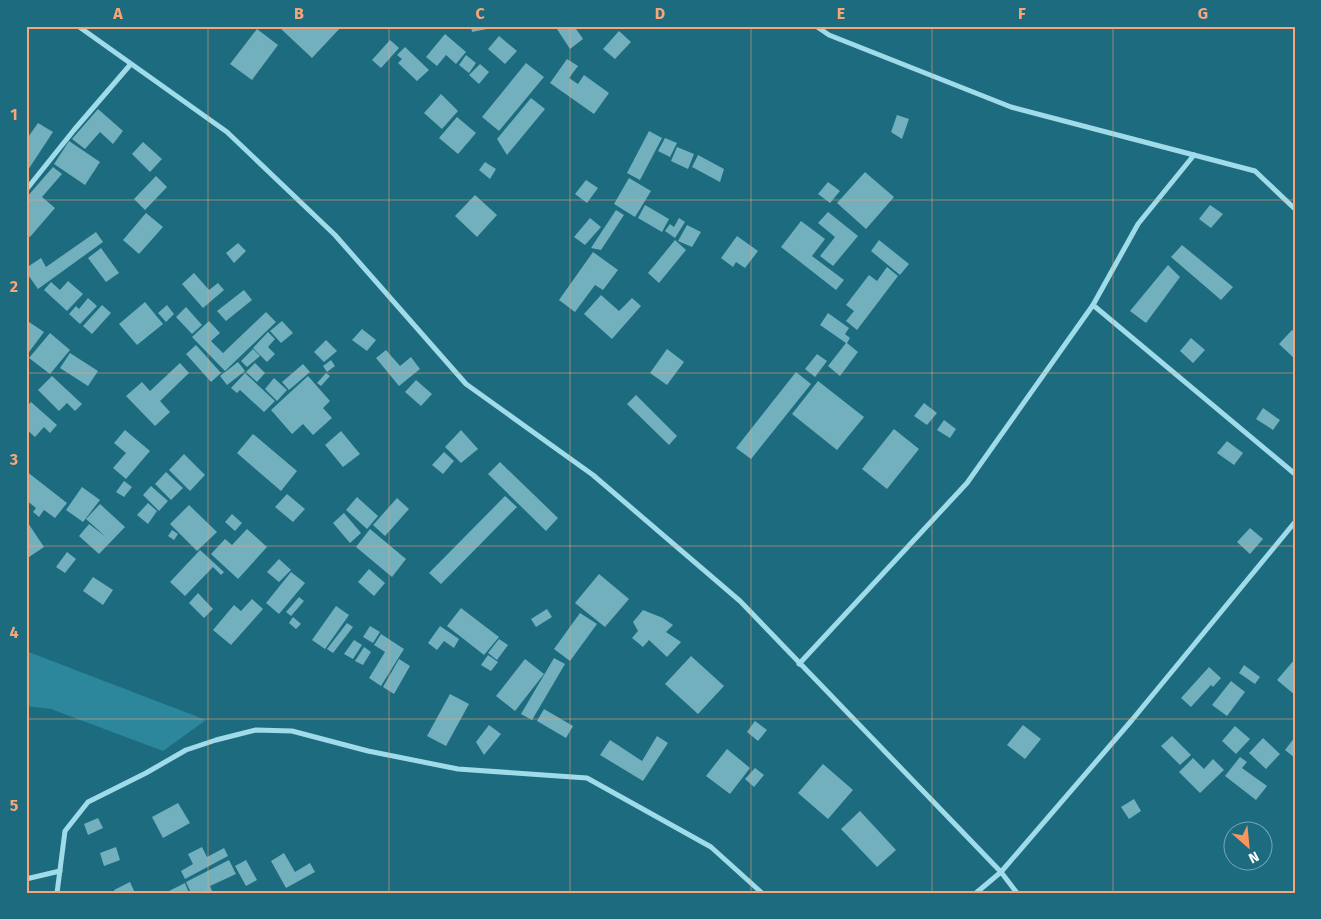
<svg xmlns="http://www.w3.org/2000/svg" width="1321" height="919" viewBox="0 0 1321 919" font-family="'Fira Sans',sans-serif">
<rect width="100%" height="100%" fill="#1c6b7f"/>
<path fill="#2c869c" d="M26,651L206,720L163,751L51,709L26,706Z"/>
<g fill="#73b0be">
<path d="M281,26H342L312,58L280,28Z"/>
<path d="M471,26H496L497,27L472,32Z"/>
<path d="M555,26H574L583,39L570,49Z"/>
<path d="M257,29L278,45L252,80L230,64Z"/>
<path d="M619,31L631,42L615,59L603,49Z"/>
<path d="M445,34L466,52L456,64L446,55L437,66L426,57Z"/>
<path d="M499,36L517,51L505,64L488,49Z"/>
<path d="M390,40L399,48L381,68L372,60Z"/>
<path d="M405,47L429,70L417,81L398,63L402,59L397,55Z"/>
<path d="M466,55L476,63L469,73L459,65Z"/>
<path d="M567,59L578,66L569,78L578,84L584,75L609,93L594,114L550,83Z"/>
<path d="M526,63L544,77L499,131L482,117Z"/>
<path d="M480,64L489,72L479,84L469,75Z"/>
<path d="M441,94L458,111L442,129L424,113Z"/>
<path d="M531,98L545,109L507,155L497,139Z"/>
<path d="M98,109L123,131L113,144L100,132L85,149L72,139Z"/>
<path d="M897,115L909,119L902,139L891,132Z"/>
<path d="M457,117L476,133L458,154L439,138Z"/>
<path d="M38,123L53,132L26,173V140Z"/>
<path d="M649,131L662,138L640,180L627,173Z"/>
<path d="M665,138L677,143L670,157L658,151Z"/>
<path d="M69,141L100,162L85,185L54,164Z"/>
<path d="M143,142L162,159L150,172L132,154Z"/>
<path d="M677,147L694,154L688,169L671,161Z"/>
<path d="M698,155L724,169L720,182L692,167Z"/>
<path d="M485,162L496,169L490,179L479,170Z"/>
<path d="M53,167L62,174L42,197L55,208L30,237L26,234V198Z"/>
<path d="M865,172L894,197L866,229L837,203Z"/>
<path d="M156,176L167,187L145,210L134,199Z"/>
<path d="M629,178L651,191L635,217L614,204Z"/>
<path d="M586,180L598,188L587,203L575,194Z"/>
<path d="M828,182L840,191L830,203L818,194Z"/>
<path d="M475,195L497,215L477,237L455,216Z"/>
<path d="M645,205L669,219L662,232L638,218Z"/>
<path d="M1210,205L1223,214L1211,228L1199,219Z"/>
<path d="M616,210L624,215L601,250L591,248Z"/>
<path d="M828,212L858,236L833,266L820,256L835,237L818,223Z"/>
<path d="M146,213L163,227L139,254L123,240Z"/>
<path d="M590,218L601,227L585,245L574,237Z"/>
<path d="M679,218L685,222L675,238L665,231L670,224L674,227Z"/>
<path d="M801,221L825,239L812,256L844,280L836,290L781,247Z"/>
<path d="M687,225L701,232L692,247L678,241Z"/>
<path d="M96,232L103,242L38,289L26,272V268L41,258L46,267Z"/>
<path d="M737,236L758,251L745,268L736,262L733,267L721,258Z"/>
<path d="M675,240L686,250L659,283L648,273Z"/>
<path d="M879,240L909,264L900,275L871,251Z"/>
<path d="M238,243L246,251L234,263L226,253Z"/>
<path d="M1182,245L1233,287L1221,300L1171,257Z"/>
<path d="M101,248L119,273L106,282L88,258Z"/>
<path d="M593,252L618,270L603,290L595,285L575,312L559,300Z"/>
<path d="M1168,265L1180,277L1146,323L1130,311Z"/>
<path d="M887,267L898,276L857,330L846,321L854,311L846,305L869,275L877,281Z"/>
<path d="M194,273L209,290L218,283L224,290L203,308L182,284Z"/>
<path d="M68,281L83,294L67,311L44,290L51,282L60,290Z"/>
<path d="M244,290L252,300L226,321L217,311Z"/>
<path d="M601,295L619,311L632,298L641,306L612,339L584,314Z"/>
<path d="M88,298L97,306L80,324L69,314L76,306L79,309Z"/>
<path d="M145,302L163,324L137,345L119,324Z"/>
<path d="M102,305L111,313L92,334L83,326Z"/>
<path d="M167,305L174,314L166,322L158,313Z"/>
<path d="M186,307L202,325L192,334L176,317Z"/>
<path d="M266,312L276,322L225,371L192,337L209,321L220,333L211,341L223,353Z"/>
<path d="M828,313L849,328L845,334L850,338L847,343L858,352L840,376L828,366L846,343L820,325Z"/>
<path d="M26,320L44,332L26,356Z"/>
<path d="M282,321L293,333L281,343L270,331Z"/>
<path d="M362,329L376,340L367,351L352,340Z"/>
<path d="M1292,330L1295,332V359L1279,344Z"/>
<path d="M268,332L275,339L268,347L275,354L267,362L253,348Z"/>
<path d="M50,333L70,350L50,374L29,358Z"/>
<path d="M1191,338L1205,350L1193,363L1180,351Z"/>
<path d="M326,340L337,351L324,362L314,352Z"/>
<path d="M196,345L221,373L211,382L186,354Z"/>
<path d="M253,349L260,356L247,367L241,361Z"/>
<path d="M667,349L684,362L667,385L650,373Z"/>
<path d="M386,350L400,366L411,357L420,369L399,386L376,358Z"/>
<path d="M70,353L98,371L88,386L60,368Z"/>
<path d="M817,354L827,361L815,377L805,369Z"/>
<path d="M331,360L335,366L327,372L323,366Z"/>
<path d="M238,362L245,371L227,385L220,376Z"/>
<path d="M180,363L189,373L160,401L170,412L155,426L126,396L142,382L150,391Z"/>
<path d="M255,363L265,373L257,382L246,372Z"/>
<path d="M303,364L310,372L289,390L282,382Z"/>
<path d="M796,372L811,384L751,459L736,448Z"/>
<path d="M245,373L275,401L264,412L240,390L237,393L231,388Z"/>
<path d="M326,373L330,376L321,386L317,383Z"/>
<path d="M52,376L82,404L75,411L67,403L59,411L38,390Z"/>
<path d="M308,376L330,401L323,408L332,418L313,435L303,424L292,434L271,410Z"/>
<path d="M274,378L287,390L277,401L265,389Z"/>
<path d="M416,380L432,394L421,406L405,392Z"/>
<path d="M818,381L864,417L837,450L792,414Z"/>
<path d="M636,395L677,436L669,445L627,404Z"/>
<path d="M31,402L57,425L50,433L44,427L35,437L26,429V407Z"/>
<path d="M924,403L937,413L927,425L914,416Z"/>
<path d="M1263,408L1280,420L1273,430L1256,419Z"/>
<path d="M944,420L956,429L950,438L937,430Z"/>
<path d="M894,429L919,449L887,489L862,469Z"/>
<path d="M125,430L150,451L126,479L113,468L126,453L114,443Z"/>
<path d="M461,430L478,449L461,463L445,447Z"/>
<path d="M341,431L360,454L343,467L325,445Z"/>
<path d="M253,434L297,471L281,491L237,453Z"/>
<path d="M1227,441L1243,453L1234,465L1217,453Z"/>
<path d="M444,452L454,461L443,474L432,465Z"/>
<path d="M184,454L205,475L190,491L169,470Z"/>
<path d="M500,462L558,518L546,531L488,474Z"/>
<path d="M26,471L67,503L55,518L44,510L39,517L33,512L36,508L26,500Z"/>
<path d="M166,472L183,488L171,500L155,484Z"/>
<path d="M124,481L132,487L124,497L116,492Z"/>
<path d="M151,486L168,501L159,511L143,495Z"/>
<path d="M82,487L100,500L83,522L66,510Z"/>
<path d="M287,494L305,509L293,522L275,507Z"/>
<path d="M505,496L517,507L441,584L429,573Z"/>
<path d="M357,497L378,516L367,529L346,510Z"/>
<path d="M397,498L409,509L385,536L373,525Z"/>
<path d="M148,503L157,511L148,524L137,515Z"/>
<path d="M100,504L125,527L99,554L79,536L89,524L106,537L86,519Z"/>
<path d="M189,505L217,532L197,551L170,524Z"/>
<path d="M344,513L361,533L350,543L333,523Z"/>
<path d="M232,514L242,523L235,531L225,522Z"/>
<path d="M26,520L44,547L26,559Z"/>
<path d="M1250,528L1263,539L1250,554L1237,542Z"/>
<path d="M247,529L267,547L238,579L211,554L225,539L232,545Z"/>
<path d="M370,529L406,559L392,577L356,547Z"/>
<path d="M172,530L178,534L174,540L168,536Z"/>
<path d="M200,550L224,572L221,575L213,567L185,596L170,582Z"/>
<path d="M67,552L76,559L65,573L56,567Z"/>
<path d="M279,559L291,570L279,582L267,572Z"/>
<path d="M369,569L385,583L374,596L358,582Z"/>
<path d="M291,572L305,583L279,614L266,603Z"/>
<path d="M599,574L629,599L605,627L575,603Z"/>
<path d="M93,577L113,590L103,605L83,591Z"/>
<path d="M198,593L213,609L204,618L189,603Z"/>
<path d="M299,597L304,601L291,616L286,612Z"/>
<path d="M252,599L263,609L231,645L213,630L234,605L241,611Z"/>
<path d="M336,606L349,615L325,649L312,640Z"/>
<path d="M461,608L499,637L484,655L447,626Z"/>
<path d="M547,609L552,617L536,627L531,619Z"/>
<path d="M643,610L663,618L673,625L666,632L681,642L667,657L649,640L643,647L632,638L638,631L633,622Z"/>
<path d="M580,613L597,624L570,661L554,649Z"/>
<path d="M293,617L301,624L296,629L289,623Z"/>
<path d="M347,623L353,627L333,653L327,649Z"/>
<path d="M370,626L380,632L373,643L363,637Z"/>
<path d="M440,626L459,639L454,648L444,641L437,650L428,643Z"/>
<path d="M381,634L404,649L381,686L369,678L385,652L374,645Z"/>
<path d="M499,639L508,645L497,660L488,653Z"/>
<path d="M354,640L362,645L353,659L344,654Z"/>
<path d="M364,647L371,652L363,665L355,661Z"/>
<path d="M488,655L498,662L491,671L481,665Z"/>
<path d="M691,656L724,686L698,714L665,684Z"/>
<path d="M554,658L565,664L532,720L521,714Z"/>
<path d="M399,659L410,666L394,694L383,687Z"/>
<path d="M525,659L544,674L515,711L496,696Z"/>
<path d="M1295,659V695L1277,680Z"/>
<path d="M1244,665L1260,677L1255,684L1239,673Z"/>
<path d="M1209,667L1221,678L1213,687L1211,685L1191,707L1181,698Z"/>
<path d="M1231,681L1245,692L1227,716L1212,705Z"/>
<path d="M450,694L469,704L446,746L427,736Z"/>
<path d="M544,709L573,726L566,738L537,721Z"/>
<path d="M755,721L767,730L758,741L747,732Z"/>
<path d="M489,725L501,734L484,755L476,742Z"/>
<path d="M1023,725L1041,739L1025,759L1007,745Z"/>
<path d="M1235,726L1250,739L1236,754L1222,741Z"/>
<path d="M657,736L668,743L643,781L600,755L610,740L642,761Z"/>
<path d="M1172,736L1191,755L1180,765L1161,746Z"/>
<path d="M1295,737V758L1285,750Z"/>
<path d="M1263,738L1280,754L1266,769L1249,753Z"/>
<path d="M727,749L750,768L730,794L706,776Z"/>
<path d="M1240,757L1247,762L1242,768L1267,786L1256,800L1225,776Z"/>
<path d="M1193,758L1204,769L1213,759L1224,770L1200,793L1179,772Z"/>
<path d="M823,764L853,790L828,819L798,793Z"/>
<path d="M755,768L764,775L754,787L745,779Z"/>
<path d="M1134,799L1141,811L1129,819L1121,807Z"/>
<path d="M178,803L190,823L163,838L152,817Z"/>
<path d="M860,811L896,850L877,867L841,829Z"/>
<path d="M98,818L103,828L88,835L84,824Z"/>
<path d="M116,847L120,860L104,866L100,853Z"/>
<path d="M202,847L207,857L224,848L228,856L185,879L181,871L193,864L188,854Z"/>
<path d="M284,853L295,872L310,863L315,872L286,888L271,861Z"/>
<path d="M229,860L236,874L210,886L213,893H191L186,882Z"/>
<path d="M246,860L257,880L246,886L235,866Z"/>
<path d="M130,882L135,893H116L114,890Z"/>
<path d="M185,883L189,893H165Z"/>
</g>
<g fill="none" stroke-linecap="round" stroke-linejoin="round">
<g stroke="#a0dbe9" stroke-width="5">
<path d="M78,26L227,132L335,235L466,384L593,475L740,601L1001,872L1017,893"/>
<path d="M816,26L829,35L1011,107L1255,171L1295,209"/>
<path d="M26,190L74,130L130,65"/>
<path d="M1093,305L1295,474"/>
<path d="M799,664L967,483L1093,305L1138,224L1194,155"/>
<path d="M26,879L60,871"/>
<path d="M57,893L65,831L88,802L146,773L186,750L216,740L256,730L292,731L368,751L458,769L587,778L711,847L762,893"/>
<path d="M976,893L1001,872L1132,720L1295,522"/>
</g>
</g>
<path fill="none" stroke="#faa575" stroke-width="1" stroke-opacity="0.55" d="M208,26V893M389,26V893M570,26V893M751,26V893M932,26V893M1113,26V893M26,200H1295M26,373H1295M26,546H1295M26,719H1295"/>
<rect width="1321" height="919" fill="none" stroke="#1c6b7f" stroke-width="55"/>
<g transform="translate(1248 846) rotate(153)"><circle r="24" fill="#1c6b7f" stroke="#77a6b2"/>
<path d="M0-4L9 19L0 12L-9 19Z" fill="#f9955d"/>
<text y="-8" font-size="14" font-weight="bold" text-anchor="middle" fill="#ffffff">N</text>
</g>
<rect x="28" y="28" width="1266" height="864" fill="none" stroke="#faa575" stroke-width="2"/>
<g font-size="16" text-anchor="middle" font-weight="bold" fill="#faa575">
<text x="118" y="19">A</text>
<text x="299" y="19">B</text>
<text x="480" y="19">C</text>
<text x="660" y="19">D</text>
<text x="841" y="19">E</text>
<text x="1022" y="19">F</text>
<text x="1203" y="19">G</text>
<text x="14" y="120">1</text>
<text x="14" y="292">2</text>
<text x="14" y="465">3</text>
<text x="14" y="638">4</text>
<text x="14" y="811">5</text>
</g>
</svg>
